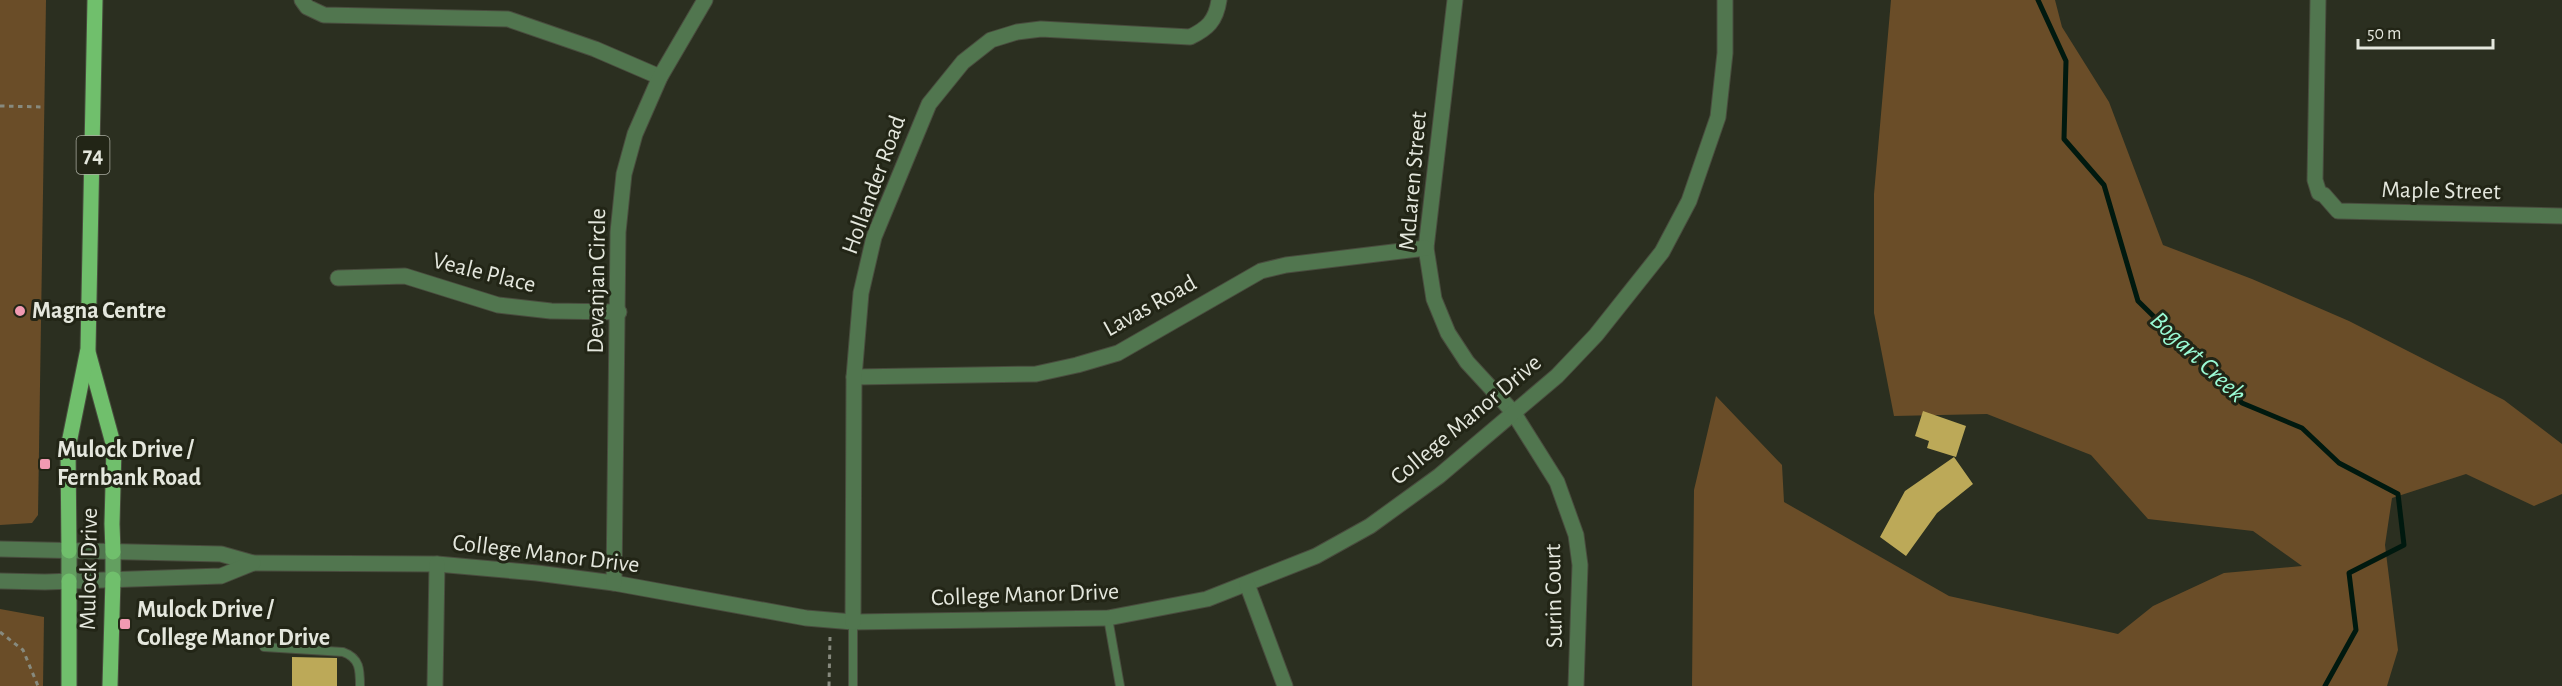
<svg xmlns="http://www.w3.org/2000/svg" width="2562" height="686" viewBox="0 0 2562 686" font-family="'Alegreya Sans',sans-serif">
<rect width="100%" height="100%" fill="#2b2f20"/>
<g fill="#6a4d28">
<path d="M0,0H46L38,515L32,523L0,525Z"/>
<path d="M1891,0H2055L2062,27L2109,102L2163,245L2252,279L2349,321L2504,400L2562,444V494L2534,506L2466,474L2392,498L2385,545L2398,650L2387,686H1692L1694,490L1716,396L1782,465L1784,502L1949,596L2118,634L2153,606L2224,573L2302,566L2253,531L2148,519L2091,455L1987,414L1894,416L1874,313V194Z"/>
<path d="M0,609L44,617L43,686H0Z"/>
</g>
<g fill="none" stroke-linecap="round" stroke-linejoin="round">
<path stroke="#00190f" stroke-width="5" d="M2038,0L2066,61L2064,139L2104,185L2138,301L2242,403L2302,428L2339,463L2398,494L2404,545L2349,573L2356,630L2325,686"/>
</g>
<g fill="#bca958">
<path d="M1923,411L1966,426L1956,457L1927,448L1929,441L1915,436Z"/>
<path d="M1954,457L1973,484L1937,513L1906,556L1880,537L1905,491Z"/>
<path d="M292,657L337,658V686H292Z"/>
</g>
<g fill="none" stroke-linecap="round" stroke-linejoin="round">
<defs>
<g id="lane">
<path d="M1108,618L1120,686"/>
<path d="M264,647L343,652C360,658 360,670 360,686"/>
<path d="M853,686V622"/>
</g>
<g id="street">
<path d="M302,0L307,7L324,15L508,19L595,49L660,77"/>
<path d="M1455,0L1426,248L1434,299L1448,333L1467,362L1513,412L1557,482L1576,535L1580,565L1576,686"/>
<path d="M2318,0L2315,180L2319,193L2324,195L2338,211L2562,216"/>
<path d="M338,278L405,276L498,305L551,311L619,312"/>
<path d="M854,377L1036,374L1077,365L1118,353L1261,271L1286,265L1426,248"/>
<path d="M0,549L221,554L253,563L437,564L537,573L614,583L806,618L853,622L1108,618L1207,599L1316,556L1370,526L1439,476L1557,376L1596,335L1662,252L1689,201L1718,117L1725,53V0"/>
<path d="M0,581L45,582L221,576L253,563"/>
<path d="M614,583L618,232L624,174L635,134L660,77L705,0"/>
<path d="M1247,584L1285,686"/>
<path d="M853,622L854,377L861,293L874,237L929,104L963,62L991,40L1017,32L1041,29L1190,37C1207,29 1216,21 1219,0"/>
<path d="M435,686L437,564"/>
</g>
<g id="secondary">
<path d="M113,579V552"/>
<path d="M69,581V551"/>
</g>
<g id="primary">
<path d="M88,352L114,447L112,524L113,552"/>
<path d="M69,551L68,448L88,349L95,0"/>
<path d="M69,686V581"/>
<path d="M110,686L113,579"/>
</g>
</defs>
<use href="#lane" stroke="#494c3e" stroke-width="10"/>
<use href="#street" stroke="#494c3e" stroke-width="17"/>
<use href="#secondary" stroke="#494c3e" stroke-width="17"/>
<use href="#primary" stroke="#494c3e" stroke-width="17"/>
<g stroke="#878a7e" stroke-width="3" stroke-dasharray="4.5 4.5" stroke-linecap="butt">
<path d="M0,106L44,107"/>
<path d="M0,632L23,650L38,686"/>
<path d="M829,686L830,637"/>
</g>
<use href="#lane" stroke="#51764f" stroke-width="8"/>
<use href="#street" stroke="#51764f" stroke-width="15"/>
<use href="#secondary" stroke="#639f60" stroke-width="15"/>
<use href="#primary" stroke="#70bf6c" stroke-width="15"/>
</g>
<g fill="#f19ab2" stroke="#222516" stroke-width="2">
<circle cx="20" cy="311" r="6"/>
<rect x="39" y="458" width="12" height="12" rx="3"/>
<rect x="119" y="618" width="12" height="12" rx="3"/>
</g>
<g text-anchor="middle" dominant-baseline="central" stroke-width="6" stroke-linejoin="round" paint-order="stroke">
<rect fill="#222516" stroke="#aaada1" stroke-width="1.5" x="76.5" y="136" width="33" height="38" rx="4.5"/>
<g font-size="22" font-weight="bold" fill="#e4e7dd">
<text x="93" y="155">74</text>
</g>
<g font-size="24" fill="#e4e7dd" stroke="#222516">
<text transform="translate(1413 181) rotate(-85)">McLaren Street</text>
<text transform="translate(874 185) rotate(-70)">Hollander Road</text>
<text transform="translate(2441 191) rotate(1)">Maple Street</text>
<text transform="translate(484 273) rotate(14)">Veale Place</text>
<text transform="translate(597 281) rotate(-89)">Devanjan Circle</text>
<text transform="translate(1150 306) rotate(-29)">Lavas Road</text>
<text transform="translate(1466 420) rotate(-40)">College Manor Drive</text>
<text transform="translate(546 554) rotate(7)">College Manor Drive</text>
<text transform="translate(89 569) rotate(-89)">Mulock Drive</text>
<text transform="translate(1025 595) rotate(-2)">College Manor Drive</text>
<text transform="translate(1554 596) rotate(-91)">Surin Court</text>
</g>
<g font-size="24" font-weight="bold" fill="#e4e7dd" stroke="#222516" text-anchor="start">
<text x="32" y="311">Magna Centre</text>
<text x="57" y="450">Mulock Drive /<tspan x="57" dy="28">Fernbank Road</tspan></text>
<text x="137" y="610">Mulock Drive /<tspan x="137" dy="28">College Manor Drive</tspan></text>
</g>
<g font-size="26" font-style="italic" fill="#99fad4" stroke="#222516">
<text transform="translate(2198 357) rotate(43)">Bogart Creek</text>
</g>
</g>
<path d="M2358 39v9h135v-9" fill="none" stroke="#e4e7dd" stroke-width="3"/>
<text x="2367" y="39" font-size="18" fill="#e4e7dd" stroke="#222516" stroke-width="4.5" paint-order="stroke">50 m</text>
</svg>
